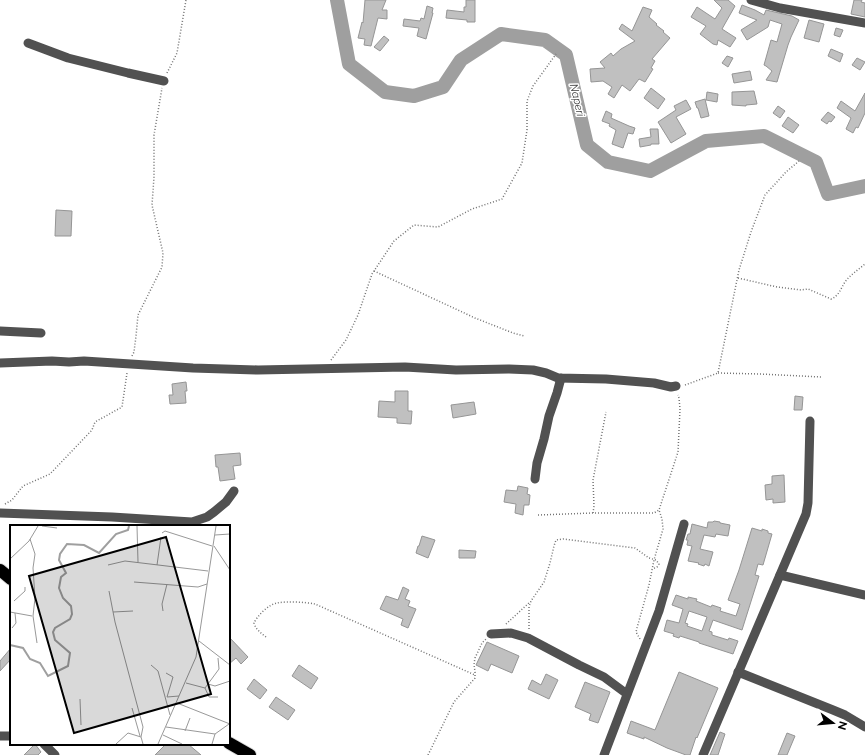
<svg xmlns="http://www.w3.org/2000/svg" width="865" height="755" viewBox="0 0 865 755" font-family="Raleway,sans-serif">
<rect width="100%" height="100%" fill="#fff"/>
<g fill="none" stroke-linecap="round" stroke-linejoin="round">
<path stroke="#9f9f9f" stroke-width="14" d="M337,0L349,64L385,92L414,96L443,87L461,60L501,34L545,40L566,55L587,145L608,162L650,171L706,141L764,136L816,162L828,194L865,186"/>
</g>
<g fill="#c0c0c0" stroke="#959595" fill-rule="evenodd">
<path d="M365,0H386L382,10H387V19L378,18L371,46L364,45L365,39L358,38L362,22L363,23Z"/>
<path d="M466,0H475V22H467V20L446,18L447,10L464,12V7H466Z"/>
<path d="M714,0H728L735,6L722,29L736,38L730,47L718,40L717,45L713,44L700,34L706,26L691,17L697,7L715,19L722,8Z"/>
<path d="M854,0H862L861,2L865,3V17L851,14Z"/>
<path d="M742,5L755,10L764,15L766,10L792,16L799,20L791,37L788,45L777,82L766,80L772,71L766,66L764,65L771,40L777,42L782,24L770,20L768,27L747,40L741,30L757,20L739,13Z"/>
<path d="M427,6L433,8L432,13H433L426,39L417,36L419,28L403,26L404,19L420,21L421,18L424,19Z"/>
<path d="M643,7L652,10L649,17L657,24L656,25L664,31L663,32L670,38L652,59L655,61L651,68L653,69L645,82L639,79L630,91L622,85L614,98L608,94L612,87L603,81L591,82L590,69L605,68L600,62L611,53L613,56L621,49L635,41L619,29L622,24L632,31Z"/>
<path d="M809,20L824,24L819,42L804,38Z"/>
<path d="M836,28L843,30L840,37L834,35Z"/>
<path d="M384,36L389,40L380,51L374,47Z"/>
<path d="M831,49L843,54L840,62L828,56Z"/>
<path d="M727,56L733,58L728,67L722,63Z"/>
<path d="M857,58L865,62L860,70L852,65Z"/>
<path d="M750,71L752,80L734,83L732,74Z"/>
<path d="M651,88L665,99L658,109L644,98Z"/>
<path d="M754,91L757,104L746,105V106L732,105V92Z"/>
<path d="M707,92L718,94L717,102L706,100Z"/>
<path d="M865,93V113L858,128L856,127L853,133L846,129L851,118L837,108L841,101L855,111Z"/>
<path d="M705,99L709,116L701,118L698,108H697L695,102Z"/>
<path d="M686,100L691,109L676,117L686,134L671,143L658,122L676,110L674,106Z"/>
<path d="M778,106L785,111L780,118L773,113Z"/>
<path d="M606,111L612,114L611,118L629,126L635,128L633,134L628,133L623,148L612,144L616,130L609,126L610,124L602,121Z"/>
<path d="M828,112L835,117L831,122L829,121L827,124L821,120Z"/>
<path d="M788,117L799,125L793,133L782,126Z"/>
<path d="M650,129H658L659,144H651V145L640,147L639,139L651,137Z"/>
<path d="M56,210L72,211L71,236H55Z"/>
<path d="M186,382L187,391H185L186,403L170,404L169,395H173L172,384Z"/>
<path d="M395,391H408V411H412L411,424L397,423V418L378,417L379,401L395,402Z"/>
<path d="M795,396L803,397L802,410H794Z"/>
<path d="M474,402L476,414L453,418L451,405Z"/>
<path d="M240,453L241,465L233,466L235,479L220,481L218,467H216L215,455Z"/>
<path d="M784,475L785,502L773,503V499L766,500L765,485L772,484V476Z"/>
<path d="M518,486L528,488L527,494L530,495L529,505H524L523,515L515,513L516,504L504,502L506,490L517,491Z"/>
<path d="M714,521L720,522V523L730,525L728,536L716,534L715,537L704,535L700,549L713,552L709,566L705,564L704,566L698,564L699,563L688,561L692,546L687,545L688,540H686L688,534H690L692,524L707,528L708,522H713Z"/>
<path d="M752,528L762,531V529L768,531V533L772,534L763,565L758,564L755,575L759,576L742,630L713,620L709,631L712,632V635L728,640L729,638L738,641L733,654L699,643V642L680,636L679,638L673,636L674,634L664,631L667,620L679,623L683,609L672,605L676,595L688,599V597L697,599L696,601L711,607L712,605L721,608L720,611L736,616L740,604L728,600L739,570ZM689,611L707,617L702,631L687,626L688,624L685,623Z"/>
<path d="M422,536L435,540L428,558L416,553L418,546H419Z"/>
<path d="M459,550L476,551L475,558H459Z"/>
<path d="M403,587L409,590L405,599L410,601L408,606L416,609L408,628L401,625L403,619L380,609L386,596L398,600Z"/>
<path d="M229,637L248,657L241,664L236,658L229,664Z"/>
<path d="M487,642L519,656L512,673L491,664L488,671L476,665Z"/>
<path d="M11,648V659L0,671V661Z"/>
<path d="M299,665L318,678L311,689L292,676Z"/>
<path d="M679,672L718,688L697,738L696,737L690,755H686L667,748L644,737V739L627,733L631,721L655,730Z"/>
<path d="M546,674L558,680L549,699L528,689L532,680L541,685Z"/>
<path d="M254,679L267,690L260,699L247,689Z"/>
<path d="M585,682L610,692L598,723L589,720L591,714L575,707Z"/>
<path d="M276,697L295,710L288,720L269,707Z"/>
<path d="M720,732L725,734L718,755H710Z"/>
<path d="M787,733L795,736L787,755H778Z"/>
<path d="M35,744L41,752L38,755H24Z"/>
<path d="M166,744H188L201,755H155Z"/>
</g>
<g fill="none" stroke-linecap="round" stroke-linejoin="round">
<defs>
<g id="highway">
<path d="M0,570L11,579"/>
<path d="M229,743L250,755"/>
</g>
</defs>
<use href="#highway" stroke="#dbdbdb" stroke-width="14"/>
<g stroke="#737373" stroke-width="1.5" stroke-dasharray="1 2" stroke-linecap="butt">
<path d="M167,73L177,53L186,0"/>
<path d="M374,271L475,318L513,333L524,336"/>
<path d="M738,278L777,287L801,290L808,289L831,299C839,296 841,288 845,282C850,275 858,270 865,264"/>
<path d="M132,356L134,352L136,336L138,315L162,267L163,253L152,205L154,177V135L162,88"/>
<path d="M331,360L346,340L358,315L372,274L394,241L414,225L438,227L472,209L502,199L522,163L527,130V101L533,86L556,54"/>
<path d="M718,373L760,374L821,377"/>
<path d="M685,385L718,373L739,270L751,232L765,195L786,172L799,161"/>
<path d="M5,504L12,500L23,486L50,474L92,430L95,422L122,407L127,373"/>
<path d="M593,513L594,506L593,480L606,412"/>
<path d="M538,515L593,513H654L659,510L678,452L680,409L679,398L678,395"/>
<path d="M506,624L530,602"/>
<path d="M529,629V607L531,601L544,582L550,563L554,546L556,540L563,539L635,548L649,558L656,560L659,564L657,567L652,569"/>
<path d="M266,637C261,633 256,630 254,623C257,616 269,604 277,603C288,601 304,602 315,604L475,675"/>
<path d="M640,639L636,632L637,628L649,585L654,560L663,529L662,519L659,510"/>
<path d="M428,755L454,702L475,678V672L474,664L475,658L482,643L486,639"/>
</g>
<g stroke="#515151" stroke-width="9">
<path d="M751,0L780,8L865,23"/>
<path d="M28,43L68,58L128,73L164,81"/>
<path d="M0,331L41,333"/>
<path d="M0,363L52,361L69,362L84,361L193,368L258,370L405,367L456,370L509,369L533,370L546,373L558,378L606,379L654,383L671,387L676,386"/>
<path d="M535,479L537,463L544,439L549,416L557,393L561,378"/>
<path d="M0,513L112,517L192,522L207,517L214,512L226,502L234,491"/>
<path d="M780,575L865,595"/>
<path d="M491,634L511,633L528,638L579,665L604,677L627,694"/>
<path d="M738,672L833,710L845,715L865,727"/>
<path d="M0,736H11"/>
<path d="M44,744L55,755"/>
<path d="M604,755L659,611L684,524"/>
<path d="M703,755L806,514L808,503L810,421"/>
</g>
<use href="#highway" stroke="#000" stroke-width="12"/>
</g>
<g text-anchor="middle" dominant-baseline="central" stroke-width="3" stroke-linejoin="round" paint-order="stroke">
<g font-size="11" font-style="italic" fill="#404040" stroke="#fff">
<text transform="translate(577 100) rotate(77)">Naperi</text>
</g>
</g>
<g transform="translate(10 525)">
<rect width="220" height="220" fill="#fff"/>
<path fill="none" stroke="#9f9f9f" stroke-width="2" d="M0,120L13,123L20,134L30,138L38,151L58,141L60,128L45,115L43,107L45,103L60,94L62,89L61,81L53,73L49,63L51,52L56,48L49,35L50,29L57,19L74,20L89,28L106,9L118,5L119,1"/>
<path fill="none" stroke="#999" stroke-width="1" d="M32,1L47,3M127,1L128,37M152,8L155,6L202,21M205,10L220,9M20,14L25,29L23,43L25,73L23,91L27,118M204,21L220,45M0,34L19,16L28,1M98,40L115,36L198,46M147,40L151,12M124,57L188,62L197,59M99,66L105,97L133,202L131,212L133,219M4,76L15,66V62M153,86L152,79L157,59M0,87L22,91M103,87L123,86M2,103L6,98L5,88M189,116L220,140M141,140L148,146L160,190M156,148L163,152L157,172L169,171M176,158L195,163L209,144L208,133M198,159L205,161L220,156M195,163L199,172H208M70,174L71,200M167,178L220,199M122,183L130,211M156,202L205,209M175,206L180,193M153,210L172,219M106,219L118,208L131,212M148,219L186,132L206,1M202,219L205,209L219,199"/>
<path fill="#000" fill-opacity="0.15" stroke="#000" stroke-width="2" d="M156,12L201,169L64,208L19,51Z"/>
<rect width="220" height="220" fill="none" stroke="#000" stroke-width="2"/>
</g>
<g transform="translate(833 723) rotate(106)" stroke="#ffffff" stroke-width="3" paint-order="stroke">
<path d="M0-3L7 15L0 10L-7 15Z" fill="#000000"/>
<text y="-6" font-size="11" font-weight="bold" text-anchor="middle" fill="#000000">N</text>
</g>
</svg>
